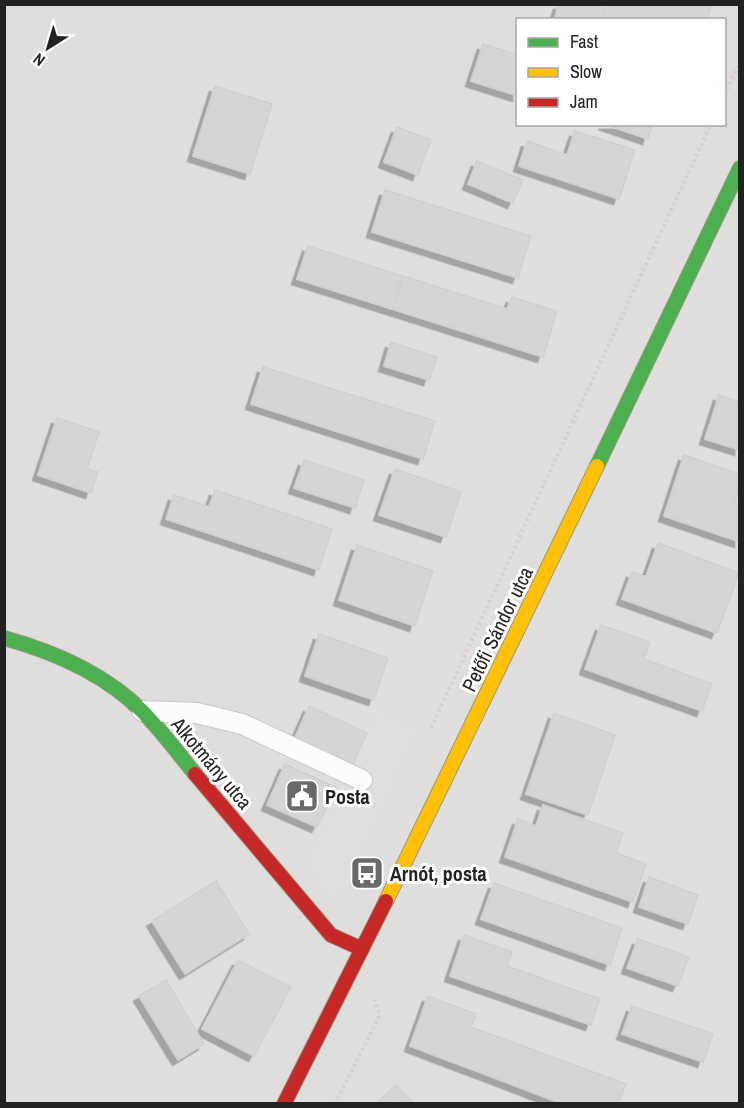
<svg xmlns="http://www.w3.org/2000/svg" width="744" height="1108" viewBox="0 0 744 1108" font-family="'Archivo Narrow',sans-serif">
<defs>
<filter id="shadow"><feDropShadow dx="-5.5" dy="5.5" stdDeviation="0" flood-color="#0004"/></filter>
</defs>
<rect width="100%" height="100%" fill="#f0eeeb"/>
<path fill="#dfdedc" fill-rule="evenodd" d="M5,5H739V1103H5ZM518,20H724V124H518Z"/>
<path fill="#e0dfde" d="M377,706L423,728L337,907L302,868Z"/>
<g fill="#d7d4d2" stroke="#d3d0cc" stroke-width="1.5" filter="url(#shadow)">
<path d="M559,4H607L602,20H554Z"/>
<path d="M607,4H704L711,7L707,20H602Z"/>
<path d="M483,44L518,55V96L471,81Z"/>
<path d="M215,86L272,104L250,174L193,156Z"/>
<path d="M604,124H652L648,139Z"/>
<path d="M397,127L431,140L418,175L384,162Z"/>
<path d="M575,131L635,150L619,199L519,166L527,141L567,155Z"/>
<path d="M477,161L523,180L513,203L468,184Z"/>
<path d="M385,190L531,236L518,278L372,232Z"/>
<path d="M308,246L403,276L392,309L297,279Z"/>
<path d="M403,276L507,309L512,297L557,311L543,357L392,309Z"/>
<path d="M391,342L437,357L429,380L384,366Z"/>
<path d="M263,367L435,421L423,459L251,404Z"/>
<path d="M719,395L740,402V450L705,439Z"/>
<path d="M57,418L99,432L87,469L98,472L91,493L38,475Z"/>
<path d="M684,455L740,474V486L735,501L740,502V542L664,516Z"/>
<path d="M304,460L364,480L355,508L294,488Z"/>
<path d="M395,469L461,492L446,537L379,515Z"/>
<path d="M215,490L332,529L319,570L166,519L174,495L209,507Z"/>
<path d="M658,543L739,573L717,633L622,599L632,572L646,577Z"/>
<path d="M357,545L433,571L415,626L339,600Z"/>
<path d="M601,625L650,642L644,659L712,684L702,711L585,669Z"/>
<path d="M319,634L388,658L374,700L305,676Z"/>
<path d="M309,706L367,733L352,767L294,740Z"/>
<path d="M554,713L615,735L588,815L526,794Z"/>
<path d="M285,764L337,788L317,827L267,805Z"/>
<path d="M543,805L623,833L616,853L646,864L633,902L505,857L518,819L536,826Z"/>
<path d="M649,877L698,895L688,924L639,907Z"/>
<path d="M216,881L249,934L185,974L152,921Z"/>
<path d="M494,883L622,928L610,965L481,919Z"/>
<path d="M464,935L512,952L507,966L600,999L591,1025L450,976Z"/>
<path d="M638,939L689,957L678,986L627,968Z"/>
<path d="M238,960L291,987L254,1056L202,1029Z"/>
<path d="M166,980L204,1044L178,1060L139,996Z"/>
<path d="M428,996L476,1014L471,1027L626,1084L618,1104H563L410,1046Z"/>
<path d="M632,1006L713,1034L703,1062L622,1034Z"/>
<path d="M396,1085L414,1104H376Z"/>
</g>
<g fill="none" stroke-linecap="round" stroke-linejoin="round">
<defs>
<path id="lane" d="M142,711L197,713L242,724L362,780"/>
<g id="fast">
<path d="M597,466L740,168"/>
<path d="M4,638C55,652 104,673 142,711C161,730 178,753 195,774"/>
</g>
<path id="slow" d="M386,901L597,466"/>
<g id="jam">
<path d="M195,774L331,935L362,949"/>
<path d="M284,1104L386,901"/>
</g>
</defs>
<use href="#lane" stroke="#c9c8c7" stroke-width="22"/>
<use href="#fast" stroke="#999a82" stroke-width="16"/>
<use href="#slow" stroke="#999a82" stroke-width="16"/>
<use href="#jam" stroke="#999a82" stroke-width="16"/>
<g stroke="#dccecd" stroke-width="4" stroke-dasharray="3 3" stroke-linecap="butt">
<path d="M724,95L740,63"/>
<path d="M431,728L711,124"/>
<path d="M335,1104L380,1015L374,1000"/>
</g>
<use href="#lane" stroke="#fdfcfc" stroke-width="20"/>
<use href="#fast" stroke="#4caf50" stroke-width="14"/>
<use href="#slow" stroke="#ffc107" stroke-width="14"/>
<use href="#jam" stroke="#c62828" stroke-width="14"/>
</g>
<defs>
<symbol id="civic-square" viewBox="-11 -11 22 22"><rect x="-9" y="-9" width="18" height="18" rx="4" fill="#6a6968" stroke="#fff"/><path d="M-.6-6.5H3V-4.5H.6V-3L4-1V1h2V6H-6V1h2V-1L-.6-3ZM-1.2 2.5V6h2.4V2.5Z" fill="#fff"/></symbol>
<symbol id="bus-square" viewBox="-11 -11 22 22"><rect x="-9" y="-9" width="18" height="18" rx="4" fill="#6a6968" stroke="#fff"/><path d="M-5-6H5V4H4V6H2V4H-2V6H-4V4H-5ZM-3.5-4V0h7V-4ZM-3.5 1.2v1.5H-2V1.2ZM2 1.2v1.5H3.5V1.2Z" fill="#fff"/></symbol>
</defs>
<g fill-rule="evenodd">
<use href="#civic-square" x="283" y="777" width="38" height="38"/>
<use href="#bus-square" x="348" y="854" width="38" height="38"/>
</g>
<g text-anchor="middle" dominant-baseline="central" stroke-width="6" stroke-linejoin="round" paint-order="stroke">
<g font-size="20" fill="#222" stroke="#fff">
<text transform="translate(497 629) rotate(-64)">Petőfi Sándor utca</text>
<text transform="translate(212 763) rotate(50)">Alkotmány utca</text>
</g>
<g font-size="20" font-weight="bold" fill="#222" stroke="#fff" text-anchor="start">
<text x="325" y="796">Posta</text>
<text x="390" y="873">Arnót, posta</text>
</g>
</g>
<rect width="744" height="1108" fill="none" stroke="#222222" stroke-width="12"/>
<rect x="516" y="18" width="210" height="108" fill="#ffffff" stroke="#a7a7a7" stroke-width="1.5"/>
<rect x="528" y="38" width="30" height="9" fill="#4caf50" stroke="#a7a7a7" stroke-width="1.5"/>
<text x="570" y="48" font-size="18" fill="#222222">Fast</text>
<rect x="528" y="68" width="30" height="9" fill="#ffc107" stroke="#a7a7a7" stroke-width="1.5"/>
<text x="570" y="78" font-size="18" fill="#222222">Slow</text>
<rect x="528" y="98" width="30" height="9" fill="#c62828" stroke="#a7a7a7" stroke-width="1.5"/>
<text x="570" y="108" font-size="18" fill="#222222">Jam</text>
<g transform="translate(48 48) rotate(217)" stroke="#ffffff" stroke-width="4.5" paint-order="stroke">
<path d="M0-4.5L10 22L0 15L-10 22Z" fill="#222222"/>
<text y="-9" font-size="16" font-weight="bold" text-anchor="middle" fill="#222222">N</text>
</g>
</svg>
